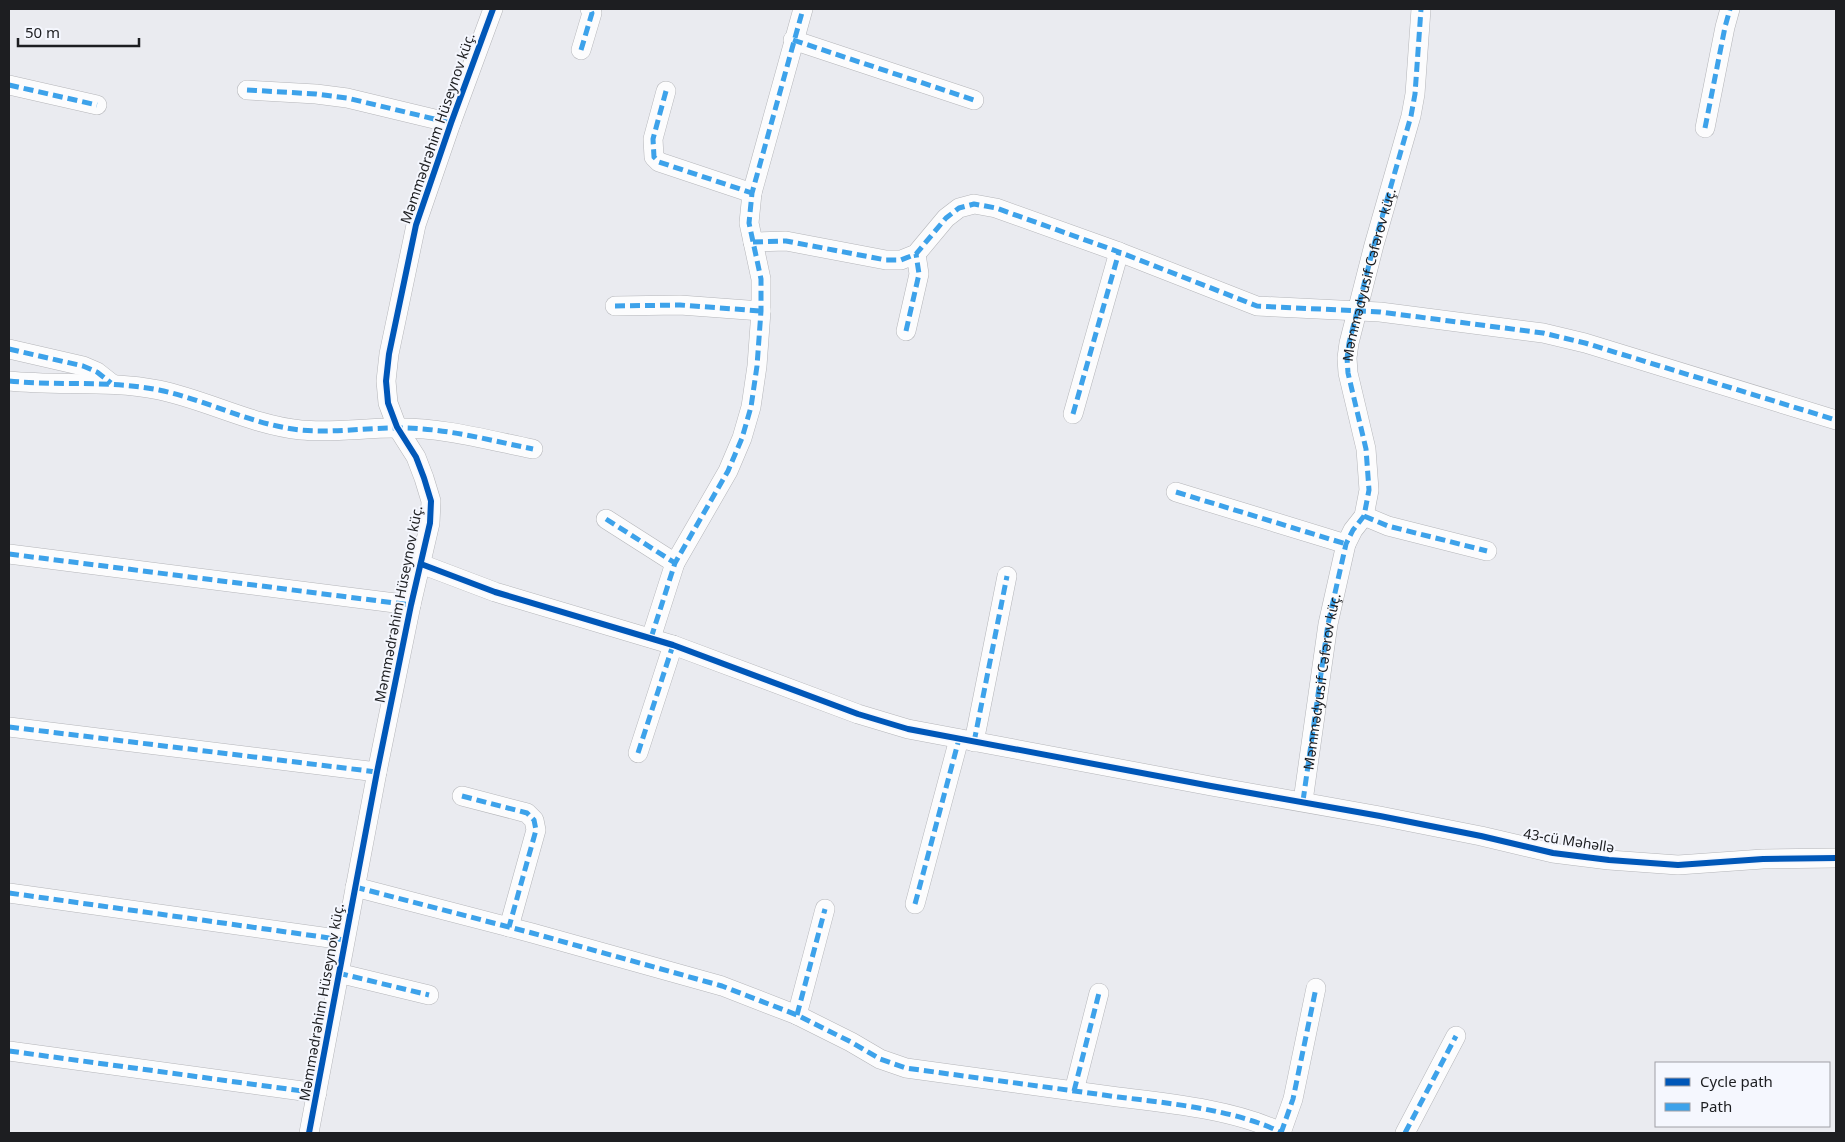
<svg xmlns="http://www.w3.org/2000/svg" width="1845" height="1142" viewBox="0 0 1845 1142" font-family="'Noto Sans',sans-serif">
<rect width="100%" height="100%" fill="#eaebf0"/>
<g fill="none" stroke-linecap="round" stroke-linejoin="round">
<defs>
<g id="street">
<path d="M793,40L974,100"/>
<path d="M581,50L592,13L590,9"/>
<path d="M9,85L97,105"/>
<path d="M247,90L316,94L347,98L451,123"/>
<path d="M666,91L653,139L654,157L659,162L752,193"/>
<path d="M1705,128L1725,27L1730,9"/>
<path d="M753,242L786,241L886,260H901L916,254L946,218L959,208L974,204L996,208L1119,252L1257,306L1380,312L1543,333L1585,343L1836,420"/>
<path d="M615,306L680,305L761,311"/>
<path d="M906,331L919,274L916,254"/>
<path d="M9,349L83,366L97,372L111,383"/>
<path d="M9,381C59,386 109,380 159,390C207,400 252,425 301,430C332,433 364,428 395,428C442,427 488,440 533,449"/>
<path d="M1073,414L1119,252"/>
<path d="M1176,492L1346,544"/>
<path d="M1364,516L1388,526L1487,551"/>
<path d="M606,519L675,563"/>
<path d="M9,554L411,605"/>
<path d="M421,564L495,592L673,645L858,714L908,729L1211,786L1380,816L1481,836L1553,853L1609,860L1678,865L1763,859L1836,858"/>
<path d="M651,638L675,563L728,471L742,438L751,407L757,366L761,311V279L749,223L752,193L803,9"/>
<path d="M9,727L377,772"/>
<path d="M974,742L1007,576"/>
<path d="M638,753L673,645"/>
<path d="M462,796L527,813L534,820L536,830L509,927"/>
<path d="M1303,801L1328,624L1346,544L1353,530L1364,516L1369,490L1366,449L1348,373L1347,358L1349,343L1374,245L1411,116L1415,94L1421,9"/>
<path d="M355,887L532,933L722,986L797,1015L851,1042L880,1059L906,1068C977,1078 1047,1087 1118,1097C1168,1103 1238,1110 1282,1133"/>
<path d="M9,893L344,940"/>
<path d="M915,904L959,739"/>
<path d="M338,973L429,995"/>
<path d="M797,1015L825,909"/>
<path d="M9,1051L317,1093"/>
<path d="M1074,1091L1099,993"/>
<path d="M309,1133L377,772L411,605L430,523L431,501L424,478L416,457L397,427L388,403L386,381L389,354L416,225L451,123L493,9"/>
<path d="M1281,1133L1293,1099L1316,988"/>
<path d="M1405,1133L1456,1036"/>
</g>
</defs>
<use href="#street" stroke="#b4b5b9" stroke-width="20"/>
<use href="#street" stroke="#fcfcfd" stroke-width="19"/>
<g stroke="#3da2ea" stroke-width="5" stroke-dasharray="10 5" stroke-linecap="butt">
<path d="M793,40L974,100"/>
<path d="M581,50L592,13L590,9"/>
<path d="M9,85L97,105"/>
<path d="M247,90L316,94L347,98L451,123"/>
<path d="M666,91L653,139L654,157L659,162L752,193"/>
<path d="M1705,128L1725,27L1730,9"/>
<path d="M753,242L786,241L886,260H901L916,254L946,218L959,208L974,204L996,208L1119,252L1257,306L1380,312L1543,333L1585,343L1836,420"/>
<path d="M615,306L680,305L761,311"/>
<path d="M906,331L919,274L916,254"/>
<path d="M9,349L83,366L97,372L111,383"/>
<path d="M9,381C59,386 109,380 159,390C207,400 252,425 301,430C332,433 364,428 395,428C442,427 488,440 533,449"/>
<path d="M1073,414L1119,252"/>
<path d="M1176,492L1346,544"/>
<path d="M1364,516L1388,526L1487,551"/>
<path d="M606,519L675,563"/>
<path d="M9,554L411,605"/>
<path d="M651,638L675,563L728,471L742,438L751,407L757,366L761,311V279L749,223L752,193L803,9"/>
<path d="M9,727L377,772"/>
<path d="M974,742L1007,576"/>
<path d="M638,753L673,645"/>
<path d="M462,796L527,813L534,820L536,830L509,927"/>
<path id="s1" d="M1303,801L1328,624L1346,544L1353,530L1364,516L1369,490L1366,449L1348,373L1347,358L1349,343L1374,245L1411,116L1415,94L1421,9"/>
<path d="M355,887L532,933L722,986L797,1015L851,1042L880,1059L906,1068C977,1078 1047,1087 1118,1097C1168,1103 1238,1110 1282,1133"/>
<path d="M9,893L344,940"/>
<path d="M915,904L959,739"/>
<path d="M338,973L429,995"/>
<path d="M797,1015L825,909"/>
<path d="M9,1051L317,1093"/>
<path d="M1074,1091L1099,993"/>
<path d="M1281,1133L1293,1099L1316,988"/>
<path d="M1405,1133L1456,1036"/>
</g>
<defs>
<g id="cycleway">
<path d="M421,564L495,592L673,645L858,714L908,729L1211,786L1380,816L1481,836L1553,853L1609,860L1678,865L1763,859L1836,858"/>
<path d="M309,1133L377,772L411,605L430,523L431,501L424,478L416,457L397,427L388,403L386,381L389,354L416,225L451,123L493,9"/>
</g>
</defs>
<use href="#cycleway" stroke="#f5f7fe" stroke-width="9"/>
<use href="#cycleway" stroke="#0057b8" stroke-width="6"/>
</g>
<g text-anchor="middle" dominant-baseline="central" stroke-width="4" stroke-linejoin="round" paint-order="stroke">
<g font-size="14" fill="#1d1e21" stroke="#f5f7fe">
<text transform="translate(437 128) rotate(-71)">Məmmədrəhim Hüseynov küç.</text>
<text stroke="none"><textPath href="#s1" startOffset="541">Məmmədyusif Cəfərov küç.</textPath></text>
<text transform="translate(398 604) rotate(-79)">Məmmədrəhim Hüseynov küç.</text>
<text stroke="none"><textPath href="#s1" startOffset="121">Məmmədyusif Cəfərov küç.</textPath></text>
<text transform="translate(1569 840) rotate(9)">43-cü Məhəllə</text>
<text transform="translate(321 1002) rotate(-80)">Məmmədrəhim Hüseynov küç.</text>
</g>
</g>
<rect width="1845" height="1142" fill="none" stroke="#1d1e21" stroke-width="20"/>
<rect x="1655" y="1062" width="175" height="65" fill="#f5f7fe" stroke="#9fa0a6"/>
<rect x="1665" y="1078" width="25" height="8" fill="#0057b8" stroke="#9fa0a6"/>
<text x="1700" y="1087" font-size="15" fill="#1d1e21">Cycle path</text>
<rect x="1665" y="1103" width="25" height="8" fill="#3da2ea" stroke="#9fa0a6"/>
<text x="1700" y="1112" font-size="15" fill="#1d1e21">Path</text>
<path d="M18 38v8h121v-8" fill="none" stroke="#1d1e21" stroke-width="2.5"/>
<text x="25" y="38" font-size="15" fill="#1d1e21" stroke="#f5f7fe" stroke-width="4" paint-order="stroke">50 m</text>
</svg>
